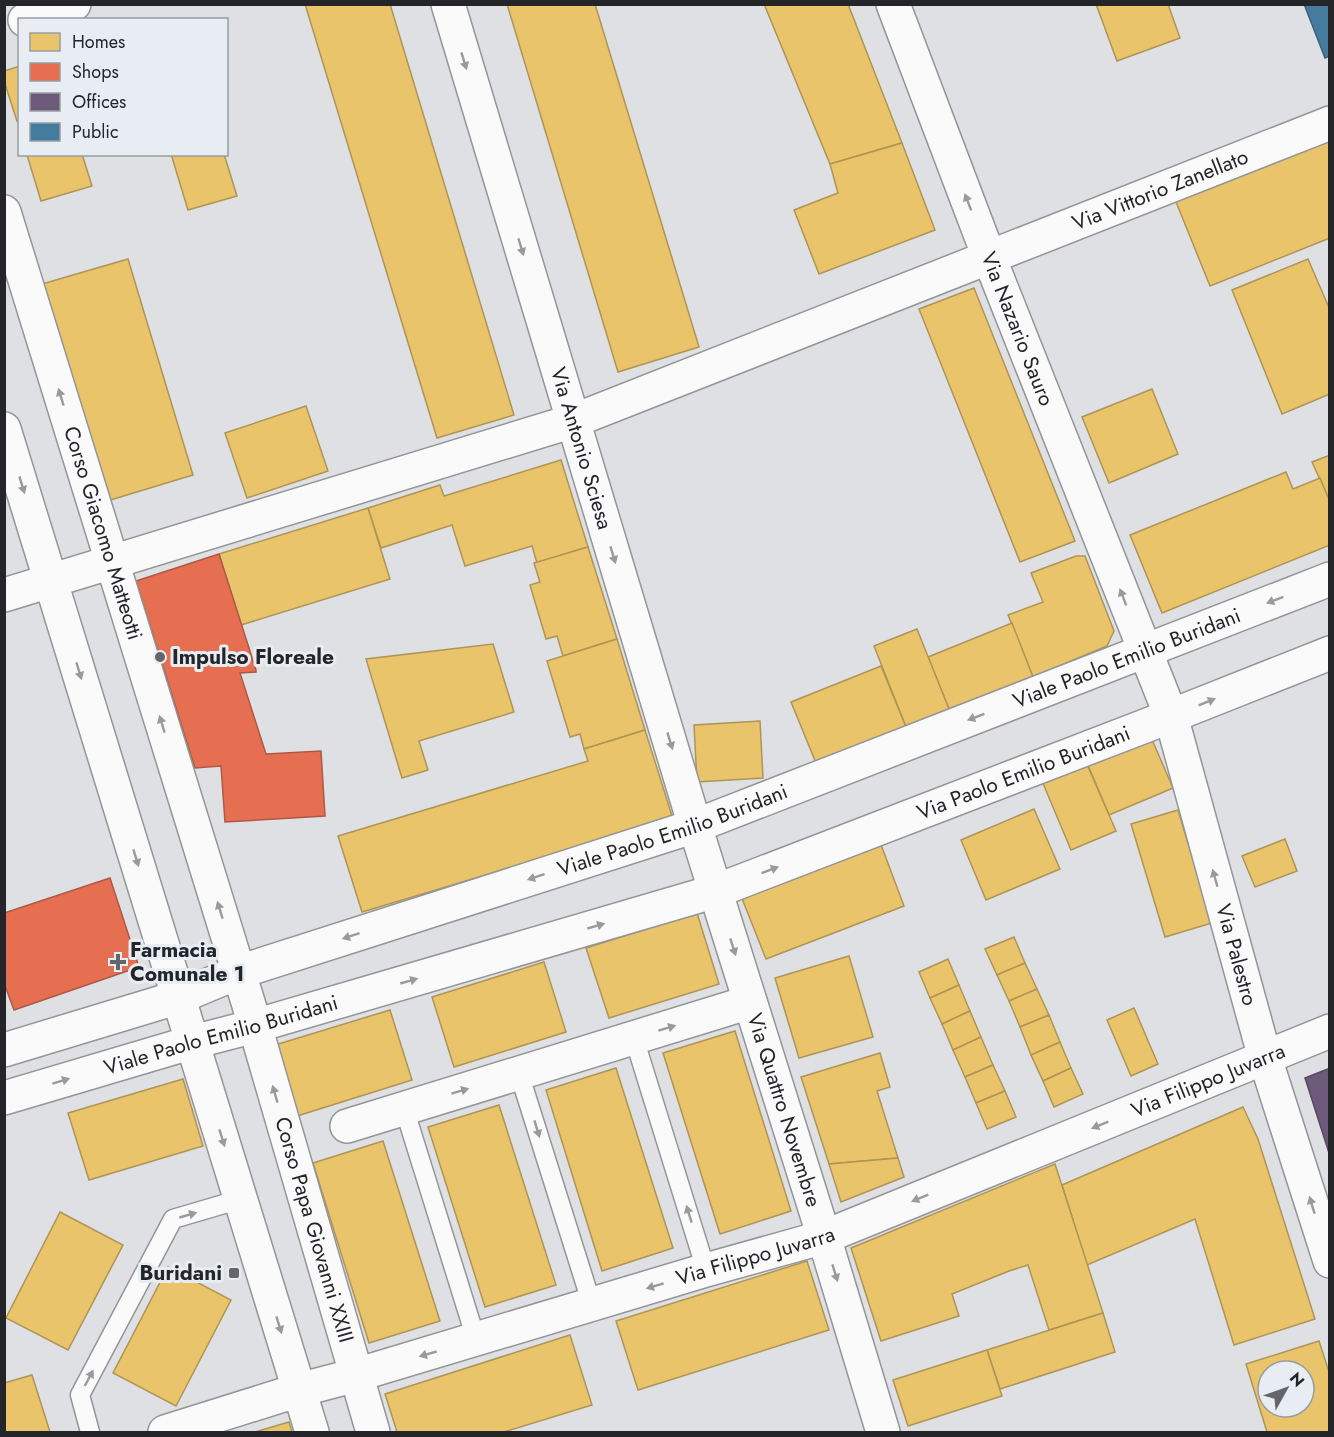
<svg xmlns="http://www.w3.org/2000/svg" width="1334" height="1437" viewBox="0 0 1334 1437" font-family="Jost,sans-serif">
<rect width="100%" height="100%" fill="#dee0e3"/>
<g fill="#e9c46a" stroke="#ae9456" stroke-width="1.5" fill-rule="evenodd">
<path d="M305,4H390L514,415L437,438Z"/>
<path d="M507,4H595L699,347L618,372Z"/>
<path d="M764,4H848L902,143L830,164Z"/>
<path d="M1096,4H1168L1180,38L1117,61Z"/>
<path d="M20,66V120L17,121L4,81V71Z"/>
<path d="M1330,134V238L1210,286L1174,197Z"/>
<path d="M902,143L935,230L819,274L794,210L838,193L830,164Z"/>
<path d="M30,154H82L92,186L41,201L27,155Z"/>
<path d="M171,154H224L237,196L188,210Z"/>
<path d="M128,259L193,475L107,501L42,284Z"/>
<path d="M1308,259L1330,310V394L1282,414L1232,290Z"/>
<path d="M974,288L1075,541L1020,562L919,309Z"/>
<path d="M1152,389L1178,454L1109,483L1082,417Z"/>
<path d="M306,406L328,471L247,498L225,433Z"/>
<path d="M1330,455V502L1312,462Z"/>
<path d="M561,460L588,547L537,563L532,546L465,566L452,525L381,548L368,508L440,485L444,496Z"/>
<path d="M1286,472L1293,489L1320,478L1330,502V545L1162,613L1130,535Z"/>
<path d="M368,508L390,579L241,625L219,554Z"/>
<path d="M588,547L617,639L563,656L557,636L546,639L530,585L540,582L534,563Z"/>
<path d="M1076,556H1085L1114,631L1107,646L1033,677L1008,615L1043,602L1031,573Z"/>
<path d="M1012,623L1033,677L949,709L928,657Z"/>
<path d="M917,629L949,709L906,727L874,646Z"/>
<path d="M617,639L645,730L584,749L580,734L570,737L547,661Z"/>
<path d="M493,644L514,712L419,741L428,770L402,778L366,659Z"/>
<path d="M881,666L906,727L816,763L791,702Z"/>
<path d="M760,721L763,778L697,782L694,725Z"/>
<path d="M645,730L673,819L362,912L338,836L588,761L584,749Z"/>
<path d="M1150,735L1173,788L1109,815L1087,763Z"/>
<path d="M1086,762L1116,831L1071,850L1042,781Z"/>
<path d="M1034,809L1060,869L986,900L961,840Z"/>
<path d="M1178,810L1212,923L1165,937L1131,824Z"/>
<path d="M1285,839L1297,871L1255,887L1242,856Z"/>
<path d="M880,842L904,906L766,959L741,896Z"/>
<path d="M697,913L719,984L609,1018L586,948Z"/>
<path d="M1014,937L1025,963L997,975L985,949Z"/>
<path d="M849,956L873,1037L799,1058L775,978Z"/>
<path d="M948,959L959,985L930,998L919,972Z"/>
<path d="M544,962L566,1032L454,1067L432,997Z"/>
<path d="M1025,963L1037,989L1009,1001L997,975Z"/>
<path d="M959,985L970,1011L942,1024L930,998Z"/>
<path d="M1037,989L1049,1015L1020,1027L1009,1001Z"/>
<path d="M1134,1008L1158,1064L1131,1076L1107,1020Z"/>
<path d="M390,1010L412,1080L297,1116L275,1045Z"/>
<path d="M970,1011L981,1037L953,1050L942,1024Z"/>
<path d="M1049,1015L1060,1042L1031,1055L1020,1027Z"/>
<path d="M735,1031L791,1211L720,1234L663,1053Z"/>
<path d="M981,1037L993,1065L965,1077L953,1050Z"/>
<path d="M1060,1042L1071,1068L1043,1081L1031,1055Z"/>
<path d="M880,1053L890,1087L877,1091L898,1158L829,1164L801,1077Z"/>
<path d="M993,1065L1005,1091L976,1103L965,1077Z"/>
<path d="M616,1068L673,1248L602,1271L546,1090Z"/>
<path d="M1071,1068L1083,1094L1054,1107L1043,1081Z"/>
<path d="M183,1079L203,1146L89,1180L68,1113Z"/>
<path d="M1005,1091L1016,1117L987,1129L976,1103Z"/>
<path d="M499,1105L556,1285L485,1307L428,1127Z"/>
<path d="M1243,1107L1258,1139L1315,1319L1234,1345L1195,1219L1087,1265L1062,1185Z"/>
<path d="M383,1141L440,1321L369,1343L313,1163Z"/>
<path d="M898,1158L904,1177L841,1202L829,1164Z"/>
<path d="M1055,1164L1103,1313L1049,1330L1028,1265L1009,1271L952,1294L959,1316L881,1341L851,1248Z"/>
<path d="M60,1212L123,1245L68,1350L6,1318Z"/>
<path d="M807,1261L829,1330L638,1390L616,1321Z"/>
<path d="M168,1267L231,1300L176,1406L113,1373Z"/>
<path d="M1103,1313L1115,1352L1000,1389L987,1350Z"/>
<path d="M570,1335L592,1405L504,1432H397L385,1394Z"/>
<path d="M1319,1341L1330,1375V1432H1267L1246,1364ZM1268,1371H1304V1407H1268Z"/>
<path d="M987,1350L1002,1396L908,1426L893,1380Z"/>
<path d="M32,1375L50,1432H4V1383Z"/>
<path d="M289,1422L292,1432H255Z"/>
</g>
<g fill="#e76f51" stroke="#ac5945" stroke-width="1.5">
<path d="M219,554L256,670V672L240,673L266,754L321,751L325,816L225,822L221,766L195,768L136,581Z"/>
<path d="M110,878L139,967L14,1010L4,983V913Z"/>
</g>
<path fill="#6d597a" stroke="#574961" stroke-width="1.5" d="M1330,1068V1156L1305,1078Z"/>
<path fill="#457b9d" stroke="#3b617a" stroke-width="1.5" d="M1304,4H1330V56L1325,58Z"/>
<g fill="none" stroke-linecap="round" stroke-linejoin="round">
<defs>
<g id="service">
<path d="M634,1038L706,1270"/>
<path d="M519,1073L592,1305"/>
<path d="M404,1108L476,1339"/>
<path d="M90,1432L80,1395L173,1219L241,1199"/>
</g>
<g id="minor">
<path id="s1" d="M448,4L695,826L824,1237L883,1432"/>
<path id="s2" d="M893,4L989,257L1171,716L1265,1058L1330,1261"/>
<path d="M25,20L74,4"/>
<path id="s3" d="M4,595L573,421L1330,123"/>
<path id="s4" d="M4,1050L179,997L239,972L695,826L1330,579"/>
<path id="s5" d="M4,1098L193,1042L255,1026L716,891L1171,716L1330,653"/>
<path d="M347,1126L750,1002"/>
<path id="s6" d="M165,1432L299,1390L356,1375L706,1270L824,1237L1330,1031"/>
</g>
<g id="tertiary">
<path id="s7" d="M4,212L248,1002L373,1432"/>
<path d="M4,429L312,1432"/>
</g>
</defs>
<use href="#service" stroke="#939597" stroke-width="21"/>
<use href="#minor" stroke="#939597" stroke-width="36"/>
<use href="#tertiary" stroke="#939597" stroke-width="36"/>
<use href="#service" stroke="#fafafb" stroke-width="18"/>
<use href="#minor" stroke="#fafafb" stroke-width="33"/>
<use href="#tertiary" stroke="#fafafb" stroke-width="33"/>
</g>
<defs><path id="oneway-solid" d="M-6-.8H1V-3.2L6.5 0L1 3.2V.8H-6Z" transform="scale(1.5)"/></defs>
<g fill="#999a9c">
<use href="#oneway-solid" transform="translate(464 61) rotate(73)"/>
<use href="#oneway-solid" transform="translate(968 202) rotate(-111)"/>
<use href="#oneway-solid" transform="translate(521 247) rotate(73)"/>
<use href="#oneway-solid" transform="translate(61 397) rotate(-107)"/>
<use href="#oneway-solid" transform="translate(22 485) rotate(73)"/>
<use href="#oneway-solid" transform="translate(613 555) rotate(73)"/>
<use href="#oneway-solid" transform="translate(1123 597) rotate(-111)"/>
<use href="#oneway-solid" transform="translate(1275 600) rotate(159)"/>
<use href="#oneway-solid" transform="translate(79 671) rotate(73)"/>
<use href="#oneway-solid" transform="translate(1207 702) rotate(-22)"/>
<use href="#oneway-solid" transform="translate(976 717) rotate(159)"/>
<use href="#oneway-solid" transform="translate(162 724) rotate(-107)"/>
<use href="#oneway-solid" transform="translate(670 741) rotate(73)"/>
<use href="#oneway-solid" transform="translate(136 858) rotate(73)"/>
<use href="#oneway-solid" transform="translate(770 870) rotate(-21)"/>
<use href="#oneway-solid" transform="translate(536 877) rotate(162)"/>
<use href="#oneway-solid" transform="translate(1215 878) rotate(-106)"/>
<use href="#oneway-solid" transform="translate(220 910) rotate(-107)"/>
<use href="#oneway-solid" transform="translate(596 926) rotate(-16)"/>
<use href="#oneway-solid" transform="translate(351 936) rotate(162)"/>
<use href="#oneway-solid" transform="translate(733 947) rotate(72)"/>
<use href="#oneway-solid" transform="translate(409 981) rotate(-16)"/>
<use href="#oneway-solid" transform="translate(667 1028) rotate(-17)"/>
<use href="#oneway-solid" transform="translate(61 1081) rotate(-17)"/>
<use href="#oneway-solid" transform="translate(460 1091) rotate(-17)"/>
<use href="#oneway-solid" transform="translate(275 1094) rotate(-106)"/>
<use href="#oneway-solid" transform="translate(1100 1125) rotate(158)"/>
<use href="#oneway-solid" transform="translate(537 1129) rotate(73)"/>
<use href="#oneway-solid" transform="translate(222 1138) rotate(73)"/>
<use href="#oneway-solid" transform="translate(920 1198) rotate(158)"/>
<use href="#oneway-solid" transform="translate(1312 1205) rotate(-107)"/>
<use href="#oneway-solid" transform="translate(689 1214) rotate(-107)"/>
<use href="#oneway-solid" transform="translate(188 1215) rotate(-16)"/>
<use href="#oneway-solid" transform="translate(835 1273) rotate(73)"/>
<use href="#oneway-solid" transform="translate(655 1286) rotate(163)"/>
<use href="#oneway-solid" transform="translate(279 1325) rotate(73)"/>
<use href="#oneway-solid" transform="translate(428 1354) rotate(164)"/>
<use href="#oneway-solid" transform="translate(89 1378) rotate(-62)"/>
</g>
<g fill="#646669" stroke="#e8edf3" stroke-width="2">
<circle cx="160" cy="657" r="6"/>
<path d="M115 953h6v6h6v6h-6v6h-6v-6h-6v-6h6z"/>
<rect x="228" y="1267" width="12" height="12" rx="3"/>
</g>
<g text-anchor="middle" dominant-baseline="central" stroke-width="6" stroke-linejoin="round" paint-order="stroke">
<g font-size="21" fill="#232528" stroke="#e8edf3">
<text stroke="none"><textPath href="#s3" startOffset="1226">Via Vittorio Zanellato</textPath></text>
<text stroke="none"><textPath href="#s2" startOffset="348">Via Nazario Sauro</textPath></text>
<text stroke="none"><textPath href="#s1" startOffset="464">Via Antonio Sciesa</textPath></text>
<text stroke="none"><textPath href="#s7" startOffset="336">Corso Giacomo Matteotti</textPath></text>
<text stroke="none"><textPath href="#s4" startOffset="1190">Viale Paolo Emilio Buridani</textPath></text>
<text stroke="none"><textPath href="#s5" startOffset="1071">Via Paolo Emilio Buridani</textPath></text>
<text stroke="none"><textPath href="#s4" startOffset="704">Viale Paolo Emilio Buridani</textPath></text>
<text stroke="none"><textPath href="#s2" startOffset="1012">Via Palestro</textPath></text>
<text stroke="none"><textPath href="#s5" startOffset="226">Viale Paolo Emilio Buridani</textPath></text>
<text stroke="none"><textPath href="#s6" startOffset="1102">Via Filippo Juvarra</textPath></text>
<text stroke="none"><textPath href="#s1" startOffset="1156">Via Quattro Novembre</textPath></text>
<text stroke="none"><textPath href="#s7" startOffset="1064">Corso Papa Giovanni XXIII</textPath></text>
<text stroke="none"><textPath href="#s6" startOffset="616">Via Filippo Juvarra</textPath></text>
</g>
<g font-size="21" font-weight="bold" fill="#232528" stroke="#e8edf3" text-anchor="start">
<text x="172" y="657">Impulso Floreale</text>
<text x="130" y="950">Farmacia<tspan x="130" dy="24">Comunale 1</tspan></text>
<text x="222" y="1273" text-anchor="end">Buridani</text>
</g>
</g>
<rect width="1334" height="1437" fill="none" stroke="#232528" stroke-width="12"/>
<rect x="18" y="18" width="210" height="138" fill="#e8edf3" stroke="#999da2" stroke-width="1.5"/>
<rect x="30" y="33" width="30" height="18" fill="#e9c46a" stroke="#999da2" stroke-width="1.5"/>
<text x="72" y="48" font-size="18" fill="#232528">Homes</text>
<rect x="30" y="63" width="30" height="18" fill="#e76f51" stroke="#999da2" stroke-width="1.5"/>
<text x="72" y="78" font-size="18" fill="#232528">Shops</text>
<rect x="30" y="93" width="30" height="18" fill="#6d597a" stroke="#999da2" stroke-width="1.5"/>
<text x="72" y="108" font-size="18" fill="#232528">Offices</text>
<rect x="30" y="123" width="30" height="18" fill="#457b9d" stroke="#999da2" stroke-width="1.5"/>
<text x="72" y="138" font-size="18" fill="#232528">Public</text>
<g transform="translate(1286 1389) rotate(50)"><circle r="28" fill="#e8edf3" stroke="#999da2" stroke-width="1.5"/>
<path d="M0-4.5L10 22L0 15L-10 22Z" fill="#646669"/>
<text y="-9" font-size="16" font-weight="bold" text-anchor="middle" fill="#232528">N</text>
</g>
</svg>
